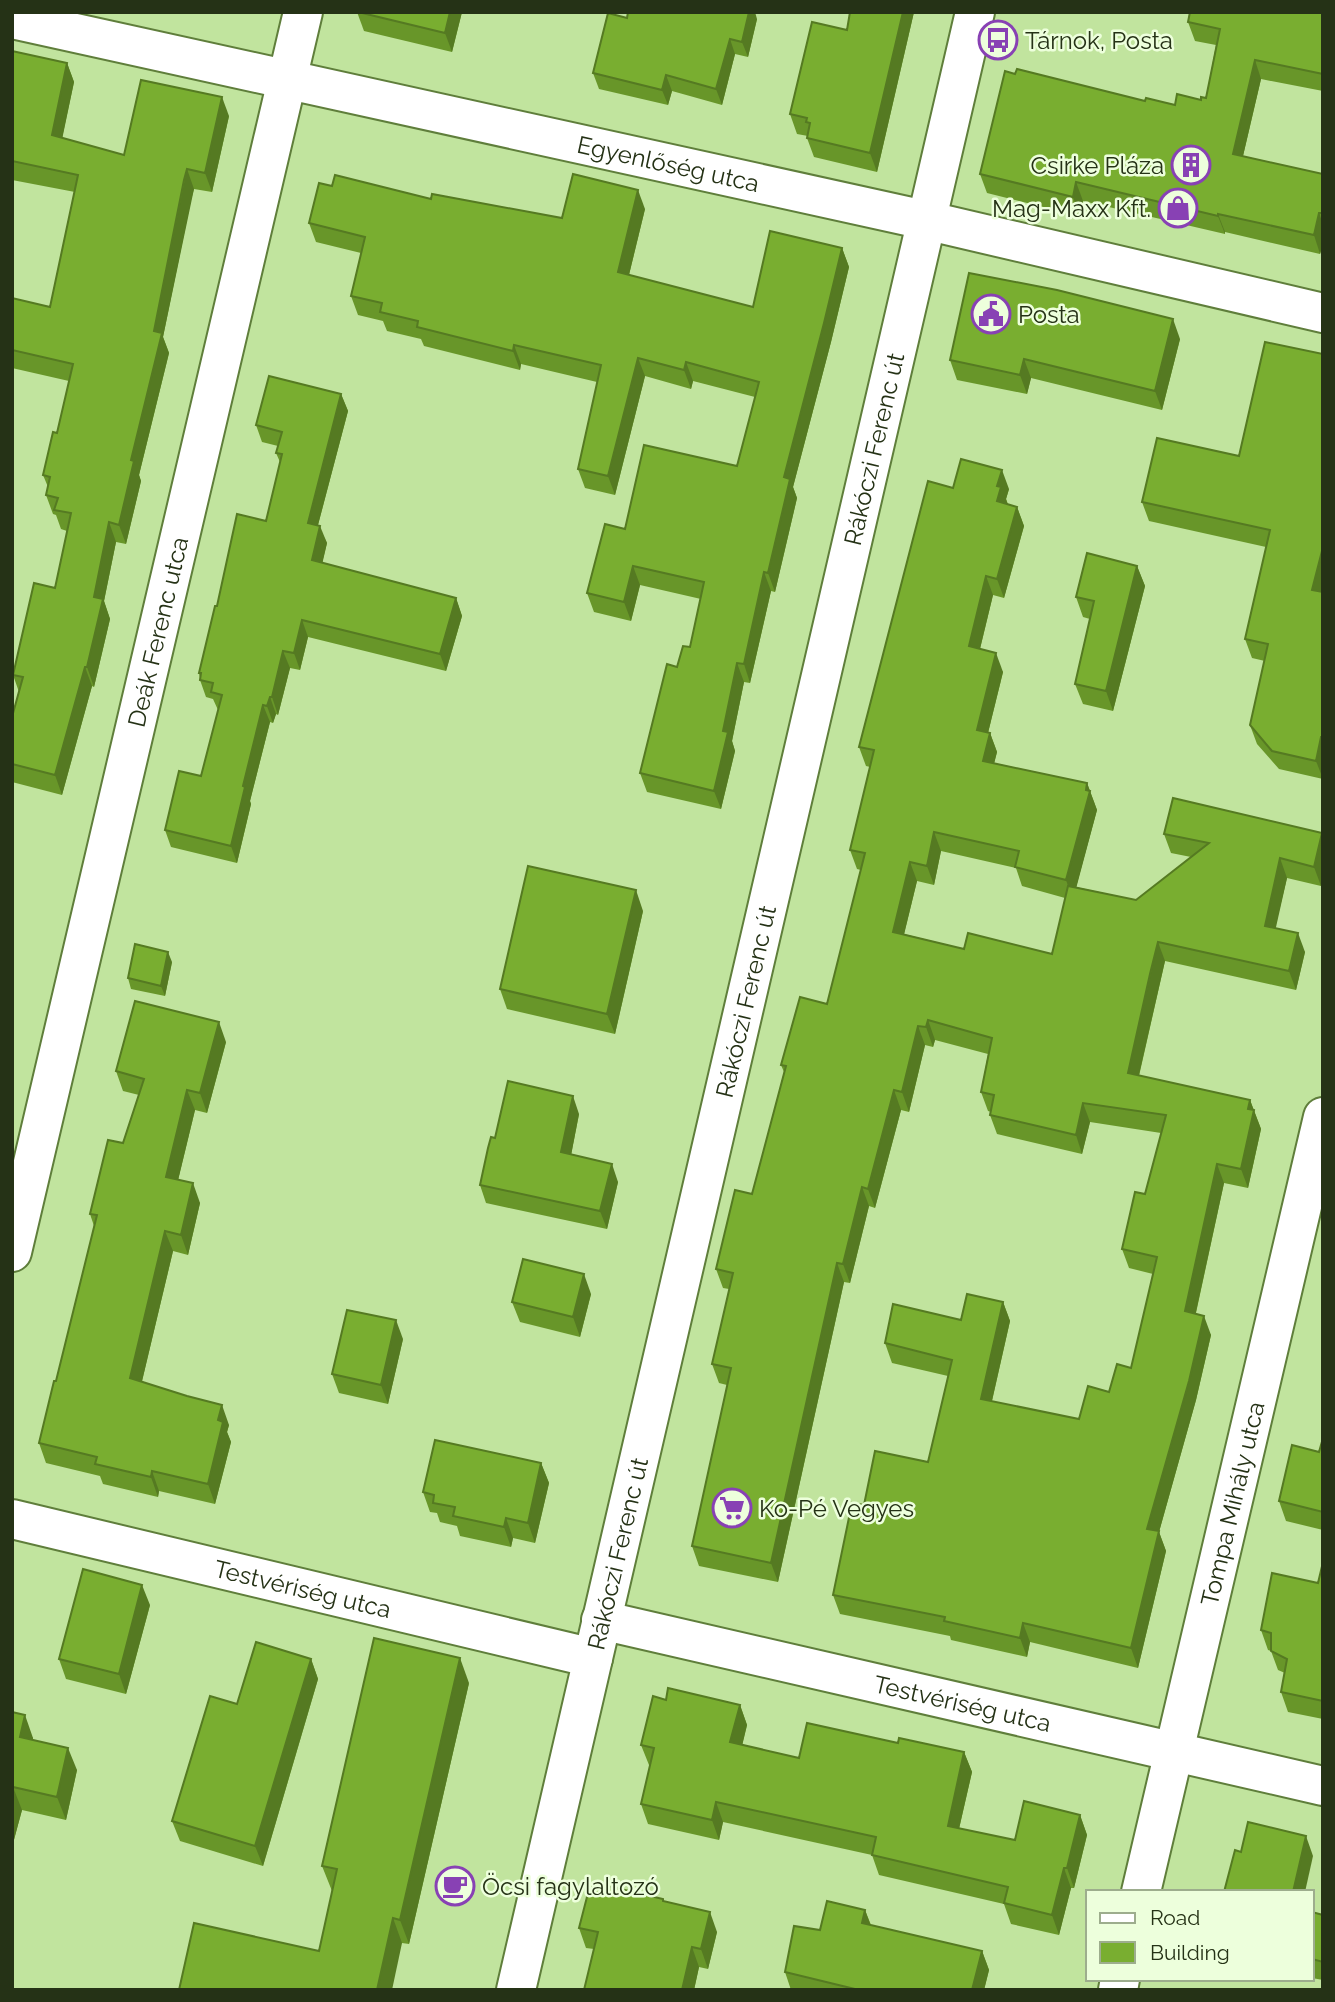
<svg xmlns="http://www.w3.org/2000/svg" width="1335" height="2002" viewBox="0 0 1335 2002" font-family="Raleway,sans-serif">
<rect width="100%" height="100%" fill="#c1e49e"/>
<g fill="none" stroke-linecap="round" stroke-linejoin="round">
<defs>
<g id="minor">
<path id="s1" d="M12,19L925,220L1323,313"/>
<path id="s2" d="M12,1252L303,12"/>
<path id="s3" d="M12,1519L593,1658"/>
<path id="s4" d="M601,1620L1323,1786"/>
<path id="s5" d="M1141,1892L1323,1117"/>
<path d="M1118,1990L1120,1979"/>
</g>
<g id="tertiary">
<path id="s6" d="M516,1990L975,12"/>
</g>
</defs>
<use href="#minor" stroke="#5f7e3b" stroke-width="42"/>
<use href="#tertiary" stroke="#5f7e3b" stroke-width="42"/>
<use href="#minor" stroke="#fff" stroke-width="38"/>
<use href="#tertiary" stroke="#fff" stroke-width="38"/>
</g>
<g fill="#689629" fill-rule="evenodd">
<path d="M357,12H462L452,52L364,31Z"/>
<path d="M850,12H914L877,172L814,157L807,138L808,136L797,134L790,114L847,30Z"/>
<path d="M1323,12V91L1261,79L1243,156L1323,174V244L1320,254L1225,232V234L1083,201L1080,216L987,193L980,174L1145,101L1175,105L1201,100L1206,98L1216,45L1195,41L1188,22Z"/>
<path d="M627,18L757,19L748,57L735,54L722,105L672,91L668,105L599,89L593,73Z"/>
<path d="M12,51L67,63L74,82L62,138L124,155L229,116L212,192L194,189L191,200L163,337L169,353L139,475L141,481L126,544L116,542L104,601L110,619L94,687L92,686L62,795L12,782V717L19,692L13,675L55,588L67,531L61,529L56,515L53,514L46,495L48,487L43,475L57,433L69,381L12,368V298L50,307L75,192L12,180Z"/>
<path d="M332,186L562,218L645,209L629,275L753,307L842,248L849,267L831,342L793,487L797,498L775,592L771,591L750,683L744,682L732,741L735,751L721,809L647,792L640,773L677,667L690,647L701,599L640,585L631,621L594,612L587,593L625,529L737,466L755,397L693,381L691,389L645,376L615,495L585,488L578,469L597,382L521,364L520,370L424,346L421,339L387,331L383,321L358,315L351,296L361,253L316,242L309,223Z"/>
<path d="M1180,339L1162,410L1031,378L1027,394L957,380L950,360Z"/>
<path d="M1323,354V779L1279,769L1257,744L1250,725L1265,661L1252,658L1245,639L1266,547L1149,521L1142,502L1239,456Z"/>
<path d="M341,394L348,411L318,525L327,543L322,563L456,598L462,616L446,671L308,637L300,670L290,668L278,715L276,714L273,723L270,722L250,801L251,804L237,863L171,847L165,830L201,776L218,710L213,699L206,697L200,680V678L199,673L217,606L266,521L280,462L276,453L278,446L262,442L256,425Z"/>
<path d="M953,488L1009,489L1006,499L1008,504L1017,507L1024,526L1004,598L993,595L980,649L1003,672L988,733H990L997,752L994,763L1087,783L1097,810L1076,887L1136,900L1191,857L1171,853L1164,834L1322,833L1323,835V878L1321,886L1287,878L1275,928L1305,952L1296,990L1165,961L1139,1076L1250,1100L1261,1129L1248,1188L1224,1183L1196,1313L1211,1335L1196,1400L1159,1532L1166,1551L1138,1668L1030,1642L1027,1657L951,1640L950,1636L840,1614L833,1595L864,1505L928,1462L948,1376L892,1363L885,1343L961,1320L1003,1302L1010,1321L992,1401L1079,1419L1109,1392L1131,1368L1153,1274L1129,1268L1122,1249L1145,1194L1161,1133L1090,1122L1082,1154L997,1134L990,1115L991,1112L988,1111L981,1092L988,1054L935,1040L933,1047L925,1045L909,1112L901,1110L875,1208L869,1206L850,1283L844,1282L778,1582L699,1566L692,1546L727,1385L719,1383L712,1364L729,1289L723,1288L716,1269L752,1194L784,1072L781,1065L827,1004L861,870L857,869L850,850L870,767L866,766L859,747ZM941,851L1016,868L1022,886L1065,898L1052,954L964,949L904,934L917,881L934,885Z"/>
<path d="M1137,566L1145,586L1113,711L1083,704L1075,684L1090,619L1083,617L1076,597Z"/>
<path d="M643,911L615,1034L507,1009L500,989Z"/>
<path d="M172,962L165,996L131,989L128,978Z"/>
<path d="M226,1042L207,1113L195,1110L178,1180L200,1203L188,1255L173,1251L142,1381L229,1425L227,1432L231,1442L215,1504L159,1491L158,1497L103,1484L100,1476L46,1463L39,1443L56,1381L94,1226L90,1214L123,1143L139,1095L123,1091L116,1071Z"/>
<path d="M579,1114L571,1155L618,1182L607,1229L486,1203L480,1185L495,1138Z"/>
<path d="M591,1294L580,1337L520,1322L512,1302Z"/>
<path d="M403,1339L388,1404L339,1393L332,1374Z"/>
<path d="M1323,1438V1530L1286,1521L1279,1501L1319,1452Z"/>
<path d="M541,1463L549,1483L535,1543L513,1538L511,1547L460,1536L457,1526L440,1522L437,1513L430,1512L423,1492Z"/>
<path d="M1323,1562V1719L1288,1712L1281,1692L1285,1673L1278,1670L1271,1651L1268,1650L1261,1630L1318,1583Z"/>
<path d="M150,1605L126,1694L66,1679L59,1659Z"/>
<path d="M311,1659L318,1679L263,1866L180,1841L172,1821L237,1704Z"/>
<path d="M469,1683L409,1944L402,1943L319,1951L332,1891L322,1866Z"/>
<path d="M666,1700L740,1705L747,1725L742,1745L799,1758L898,1743L964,1752L972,1772L959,1829L1015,1840L1080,1815L1087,1835L1074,1888H1071L1059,1935L1011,1924L1004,1904L879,1875L872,1855L723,1822L719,1840L648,1824L641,1804L650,1765H649L641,1745Z"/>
<path d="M12,1712L33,1738V1740L77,1770L66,1820L22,1810L12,1847Z"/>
<path d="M663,1899L664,1901L717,1932L708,1969L699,1967L694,1990H584L594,1949L586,1948L579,1928Z"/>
<path d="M865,1910L871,1925L982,1951L989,1970L984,1990H791L785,1972L820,1930Z"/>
<path d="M1312,1912L1323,1915V1980L1312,1978Z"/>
</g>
<g fill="#557a22">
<path d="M450,12H462L452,52L445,33Z"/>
<path d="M749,12H755L757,19L748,57L742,42Z"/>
<path d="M903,12H914L877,172L870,153Z"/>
<path d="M730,39L735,54L722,105L716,89Z"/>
<path d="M1255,60L1261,79L1239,173L1233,154Z"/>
<path d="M67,63L74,82L59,154L52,135Z"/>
<path d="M666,75L672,91L668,105L662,90Z"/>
<path d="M222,97L229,116L212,192L205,173Z"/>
<path d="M187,169L194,189L163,337L169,353L139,475L141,481L126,544L119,525L154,331Z"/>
<path d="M1076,182L1083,201L1080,216L1073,197Z"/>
<path d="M638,190L645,209L625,291L618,272Z"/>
<path d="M1319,213L1323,224V244L1320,254L1314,235Z"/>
<path d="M1218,214L1225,232V234L1218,216Z"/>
<path d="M842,248L849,267L831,342L793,487L797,498L775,592L768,573L784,477Z"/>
<path d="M1173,319L1180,339L1162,410L1155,391Z"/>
<path d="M514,345L521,364L520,370L513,351Z"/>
<path d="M638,358L645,376L615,495L608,476Z"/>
<path d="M1024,359L1031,378L1027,394L1020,375Z"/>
<path d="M686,362L693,381L691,389L684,370Z"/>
<path d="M341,394L348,411L314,540L308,523Z"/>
<path d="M1002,470L1009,489L1006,499L1008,506L997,501V486Z"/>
<path d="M1017,507L1024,526L1004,598L997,579Z"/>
<path d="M109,522L116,542L104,601L110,619L94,687L87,667L94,597Z"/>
<path d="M320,526L327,543L319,578L312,560Z"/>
<path d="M1323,547V594L1312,590Z"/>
<path d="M633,566L640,585L631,621L624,602Z"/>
<path d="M1137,566L1145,586L1113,711L1106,691Z"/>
<path d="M764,572L771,591L750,683L744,664Z"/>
<path d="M986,576L993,595L976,665L969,646Z"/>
<path d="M456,598L462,616L446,671L440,654Z"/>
<path d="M302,620L308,637L300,670L294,653Z"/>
<path d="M283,651L290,668L278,715L272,697Z"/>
<path d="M996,653L1003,672L984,749L977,730Z"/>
<path d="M737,663L744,682L732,741L735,751L721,809L714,791L723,731Z"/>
<path d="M85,667L92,686L62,795L55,775Z"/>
<path d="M270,697L276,714L273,723L267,706Z"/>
<path d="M263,705L270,722L250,801L251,804L237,863L231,846L243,786Z"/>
<path d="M990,733L997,752L990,780L983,761Z"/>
<path d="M1321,737L1323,741V779L1316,761Z"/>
<path d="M1087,783L1097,810L1073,900L1066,880Z"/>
<path d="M934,832L941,851L934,885L927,866Z"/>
<path d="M1322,833L1323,878L1321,886L1314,867Z"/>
<path d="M1280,858L1287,878L1272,945L1265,926Z"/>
<path d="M910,862L917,881L900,951L893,932Z"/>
<path d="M636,890L643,911L615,1034L607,1014Z"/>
<path d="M1298,933L1305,952L1296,990L1289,971Z"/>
<path d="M1158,942L1165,961L1135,1092L1128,1073Z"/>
<path d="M168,952L172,962L165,996L161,986Z"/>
<path d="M928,1020L935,1040L933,1047L926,1027Z"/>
<path d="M219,1022L226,1042L207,1113L200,1093Z"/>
<path d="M918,1026L925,1045L909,1112L902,1092Z"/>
<path d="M187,1090L195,1110L174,1197L166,1177Z"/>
<path d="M894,1090L901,1110L875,1208L868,1189Z"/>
<path d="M573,1096L579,1114L568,1171L561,1152Z"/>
<path d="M1250,1100L1261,1129L1248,1188L1241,1169Z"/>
<path d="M1083,1103L1090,1122L1082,1154L1076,1135Z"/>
<path d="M612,1164L618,1182L607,1229L600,1211Z"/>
<path d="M1217,1164L1224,1183L1192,1330L1185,1311Z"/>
<path d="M193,1183L200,1203L188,1255L181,1235Z"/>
<path d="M862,1187L869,1206L850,1283L843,1264Z"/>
<path d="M165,1231L173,1251L138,1398L130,1378Z"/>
<path d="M837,1263L844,1282L778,1582L771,1563Z"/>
<path d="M584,1274L591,1294L580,1337L573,1317Z"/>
<path d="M1003,1302L1010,1321L988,1418L981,1399Z"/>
<path d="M1204,1316L1211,1335L1196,1400L1159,1532L1166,1551L1138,1668L1131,1648L1147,1529Z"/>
<path d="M396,1320L403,1339L388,1404L381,1385Z"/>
<path d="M222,1405L229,1425L227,1432L231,1442L215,1504L208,1484L218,1420Z"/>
<path d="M541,1463L549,1483L535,1543L528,1523Z"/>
<path d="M152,1471L159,1491L158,1497L151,1477Z"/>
<path d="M506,1518L513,1538L511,1547L504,1527Z"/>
<path d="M142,1585L150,1605L126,1694L119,1674Z"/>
<path d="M1023,1623L1030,1642L1027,1657L1020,1638Z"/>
<path d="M460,1658L469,1683L409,1944L400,1920Z"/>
<path d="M311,1659L318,1679L263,1866L255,1846Z"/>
<path d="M740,1705L747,1725L738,1763L730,1742Z"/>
<path d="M25,1715L33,1738L28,1759L20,1737Z"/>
<path d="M68,1748L77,1770L66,1820L57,1797Z"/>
<path d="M964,1752L972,1772L955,1846L948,1826Z"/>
<path d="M13,1787L22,1810L12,1847V1791Z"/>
<path d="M716,1802L723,1822L719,1840L712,1820Z"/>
<path d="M1080,1815L1087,1835L1074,1888L1067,1868Z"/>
<path d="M1306,1836L1313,1856L1305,1892H1293Z"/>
<path d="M1064,1868L1071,1888L1059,1935L1052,1915Z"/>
<path d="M865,1910L872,1929L862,1923Z"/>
<path d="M710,1912L717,1932L708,1969L701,1949Z"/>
<path d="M393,1918L402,1943L392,1990H377Z"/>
<path d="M692,1947L699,1967L694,1990H682Z"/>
<path d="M982,1951L989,1970L984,1990H972Z"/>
</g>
<g fill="#79ae30" stroke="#557a22" stroke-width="2">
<path d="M358,12H450L445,33Z"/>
<path d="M628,12H749L742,42L730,39L716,89L666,75L662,90L593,73L608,13L627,18Z"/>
<path d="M850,12H903L870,153L807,138L810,123L806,122L807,118L790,114L812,22L847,30Z"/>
<path d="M1190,12H1323V74L1255,60L1233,154L1323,174V213H1319L1314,235L1218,214V216L1076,182L1073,197L980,174L1005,71L1015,74L1017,69L1145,101L1146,98L1175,105L1177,94L1201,100V97L1206,98L1220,29L1188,22Z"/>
<path d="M12,51L67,63L52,135L124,155L141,80L222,97L205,173L187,169L184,180L154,331L162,333L131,460L134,461L119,525L109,522L94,597L103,599L87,667H85L55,775L12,764V717L23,677L13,675L34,583L55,588L71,513L54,510L58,498L46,495L50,477L43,475L53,432L57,433L73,364L12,350V298L50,307L78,175L12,161Z"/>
<path d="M573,174L638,190L618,272L753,307L770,231L842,248L824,323L784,477L790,479L768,573L764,572L744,664L737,663L723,731L728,732L714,791L640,773L667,664L677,667L683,646L690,647L704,582L633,566L624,602L587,593L605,524L625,529L644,445L737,466L759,382L686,362L684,370L638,358L608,476L578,469L601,365L514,345L513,351L417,327L418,321L380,312L382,303L351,296L365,237L309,223L319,183L332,186L335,175L431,199L432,194L562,218Z"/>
<path d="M969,273L1057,290L1173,319L1155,391L1024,359L1020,375L950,360Z"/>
<path d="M1265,342L1323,354V547L1312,590L1323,592V737H1321L1316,761L1272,751L1250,725L1268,644L1245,639L1270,530L1142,502L1157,438L1239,456Z"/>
<path d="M269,376L341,394L308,523L320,526L312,560L456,598L440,654L302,620L294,653L283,651L272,697H270L267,706L263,705L243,786L245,787L231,846L165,830L179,771L201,776L222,695L211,692L213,683L200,680L201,673H199L215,606H217L237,514L266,521L282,454L276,453L282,432L256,425Z"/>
<path d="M961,459L1002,470L997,486L1001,487L997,501L1017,507L997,579L986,576L969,646L996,653L977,730L990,733L983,761L1087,783L1086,790L1090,791L1066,880L1015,867L1019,851L934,832L927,866L910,862L893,932L964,949L968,933L1052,954L1068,886L1136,900L1209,843L1164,834L1173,798L1322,833L1314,867L1280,858L1265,926L1298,933L1289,971L1158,942L1150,974L1128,1073L1250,1100L1248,1109L1254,1110L1241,1169L1217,1164L1185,1311L1204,1316L1189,1381L1147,1529L1159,1531L1131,1648L1023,1623L1020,1638L944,1621L945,1617L833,1595L852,1503L864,1505L875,1451L928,1462L952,1360L885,1343L893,1304L961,1320L967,1294L1003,1302L981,1399L1079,1419L1088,1386L1109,1392L1117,1364L1131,1368L1157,1257L1122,1249L1135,1192L1145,1194L1166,1115L1083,1103L1076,1135L990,1115L994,1095L981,1092L992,1038L928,1020L926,1027L918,1026L902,1092L894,1090L868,1189L862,1187L843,1264L837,1263L771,1563L692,1546L731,1368L712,1364L733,1273L716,1269L735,1190L752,1194L786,1066L781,1065L800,997L827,1004L865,853L850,850L874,750L859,747L928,481L953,488Z"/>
<path d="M1087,553L1137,566L1106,691L1075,684L1094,601L1076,597Z"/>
<path d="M528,866L636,890L607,1014L500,989Z"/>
<path d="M135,944L168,952L161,986L128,978Z"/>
<path d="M135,1001L219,1022L200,1093L187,1090L166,1177L193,1183L181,1235L165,1231L130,1378L187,1396L222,1405L218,1420L223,1422L208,1484L152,1471L151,1477L95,1464L97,1457L39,1443L54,1381H56L97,1215L90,1214L108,1140L123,1143L144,1079L116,1071Z"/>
<path d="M508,1081L573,1096L561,1152L612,1164L600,1211L480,1185L488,1148L491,1137L495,1138Z"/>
<path d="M523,1259L584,1274L573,1317L512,1302Z"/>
<path d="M347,1310L396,1320L381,1385L332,1374Z"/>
<path d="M1323,1438V1512L1279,1501L1292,1445L1319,1452Z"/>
<path d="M435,1440L541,1463L528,1523L506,1518L504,1527L453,1516L455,1507L433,1503L434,1495L423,1492Z"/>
<path d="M1323,1562V1701L1281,1692L1287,1659L1271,1651V1633L1261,1630L1272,1573L1318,1583Z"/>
<path d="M83,1569L142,1585L119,1674L59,1659Z"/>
<path d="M374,1638L460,1658L400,1920L393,1918L377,1990H179L194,1923L319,1951L337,1869L322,1866Z"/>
<path d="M256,1642L311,1659L255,1846L172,1821L210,1696L237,1704Z"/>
<path d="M668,1688L740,1705L730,1742L799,1758L807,1723L898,1743L899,1738L964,1752L948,1826L1015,1840L1024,1801L1080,1815L1067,1868H1064L1052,1915L1004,1903L1008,1887L872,1855L876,1837L716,1802L712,1820L641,1804L654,1748L641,1745L653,1696L666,1700Z"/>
<path d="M12,1712L25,1715L20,1737L68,1748L57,1797L13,1787L12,1791Z"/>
<path d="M1248,1822L1306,1836L1293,1892H1224L1235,1850L1241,1852Z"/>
<path d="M595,1883L663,1899V1901L710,1912L701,1949L692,1947L682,1990H584L598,1932L579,1928L588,1893H593Z"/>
<path d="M827,1901L865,1910L862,1923L982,1951L972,1990H859L785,1972L794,1926L820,1930Z"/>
<path d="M1312,1912L1323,1915V1962L1312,1959Z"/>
</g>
<defs>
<symbol id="bus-ring" viewBox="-11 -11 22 22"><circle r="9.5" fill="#edffdc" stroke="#8841b4" stroke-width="1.5"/><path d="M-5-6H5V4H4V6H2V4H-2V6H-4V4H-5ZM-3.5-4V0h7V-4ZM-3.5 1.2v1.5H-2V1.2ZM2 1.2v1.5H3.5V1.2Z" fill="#8841b4"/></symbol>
<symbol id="building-ring" viewBox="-11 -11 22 22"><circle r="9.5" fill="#edffdc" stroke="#8841b4" stroke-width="1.5"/><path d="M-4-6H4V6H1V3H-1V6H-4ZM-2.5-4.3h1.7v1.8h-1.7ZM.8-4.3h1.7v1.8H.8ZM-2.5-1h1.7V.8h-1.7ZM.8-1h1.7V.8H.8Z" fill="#8841b4"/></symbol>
<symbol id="shop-ring" viewBox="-11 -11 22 22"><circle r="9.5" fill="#edffdc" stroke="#8841b4" stroke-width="1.5"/><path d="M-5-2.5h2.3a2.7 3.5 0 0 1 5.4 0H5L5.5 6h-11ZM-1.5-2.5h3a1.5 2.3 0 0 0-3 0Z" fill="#8841b4"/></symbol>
<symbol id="civic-ring" viewBox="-11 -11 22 22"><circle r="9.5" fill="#edffdc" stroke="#8841b4" stroke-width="1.5"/><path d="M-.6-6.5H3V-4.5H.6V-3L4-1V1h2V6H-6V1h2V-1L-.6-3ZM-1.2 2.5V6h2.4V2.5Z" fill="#8841b4"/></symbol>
<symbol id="supermarket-ring" viewBox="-11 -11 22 22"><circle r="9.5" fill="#edffdc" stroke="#8841b4" stroke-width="1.5"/><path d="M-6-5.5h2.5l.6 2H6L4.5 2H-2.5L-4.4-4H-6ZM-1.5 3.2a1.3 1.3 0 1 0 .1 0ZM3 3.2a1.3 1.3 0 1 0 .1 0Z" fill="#8841b4"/></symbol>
<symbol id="cafe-ring" viewBox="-11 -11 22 22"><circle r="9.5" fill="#edffdc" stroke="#8841b4" stroke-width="1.5"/><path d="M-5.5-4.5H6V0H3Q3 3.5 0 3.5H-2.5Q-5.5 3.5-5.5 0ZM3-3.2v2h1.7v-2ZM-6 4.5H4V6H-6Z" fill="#8841b4"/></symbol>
</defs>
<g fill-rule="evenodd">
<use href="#bus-ring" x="976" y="18" width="44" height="44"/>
<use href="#building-ring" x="1169" y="143" width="44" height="44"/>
<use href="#shop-ring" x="1156" y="186" width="44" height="44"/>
<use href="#civic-ring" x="969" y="292" width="44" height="44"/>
<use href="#supermarket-ring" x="710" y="1486" width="44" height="44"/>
<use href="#cafe-ring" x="433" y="1864" width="44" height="44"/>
</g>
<g text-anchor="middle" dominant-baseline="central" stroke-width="5" stroke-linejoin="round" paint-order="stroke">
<g font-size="24" fill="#253216" stroke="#edffdc" text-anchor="start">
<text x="1025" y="40">Tárnok, Posta</text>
<text x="1164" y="165" text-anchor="end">Csirke Pláza</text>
<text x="1151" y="208" text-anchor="end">Mag-Maxx Kft.</text>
<text x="1018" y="314">Posta</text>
<text x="759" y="1508">Ko-Pé Vegyes</text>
<text x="482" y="1886">Öcsi fagylaltozó</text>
</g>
<g font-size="24" fill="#253216" stroke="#edffdc">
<text stroke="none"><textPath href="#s1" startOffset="672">Egyenlőség utca</textPath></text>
<text stroke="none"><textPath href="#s6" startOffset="1582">Rákóczi Ferenc út</textPath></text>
<text stroke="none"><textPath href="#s2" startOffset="637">Deák Ferenc utca</textPath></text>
<text stroke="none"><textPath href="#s6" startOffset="1015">Rákóczi Ferenc út</textPath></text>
<text stroke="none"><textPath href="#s5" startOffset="399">Tompa Mihály utca</textPath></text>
<text stroke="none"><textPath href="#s6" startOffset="448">Rákóczi Ferenc út</textPath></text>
<text stroke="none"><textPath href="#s3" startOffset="299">Testvériség utca</textPath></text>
<text stroke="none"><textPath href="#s4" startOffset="371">Testvériség utca</textPath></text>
</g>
</g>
<rect width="1335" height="2002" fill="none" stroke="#253216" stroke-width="28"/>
<rect x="1086" y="1890" width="228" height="91" fill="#edffdc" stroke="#9dad8d" stroke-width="2"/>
<rect x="1100" y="1913" width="35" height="10" fill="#ffffff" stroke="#9dad8d" stroke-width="2"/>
<text x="1150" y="1925" font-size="21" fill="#253216">Road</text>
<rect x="1100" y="1942" width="35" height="21" fill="#79ae30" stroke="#9dad8d" stroke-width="2"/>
<text x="1150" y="1960" font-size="21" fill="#253216">Building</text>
</svg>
